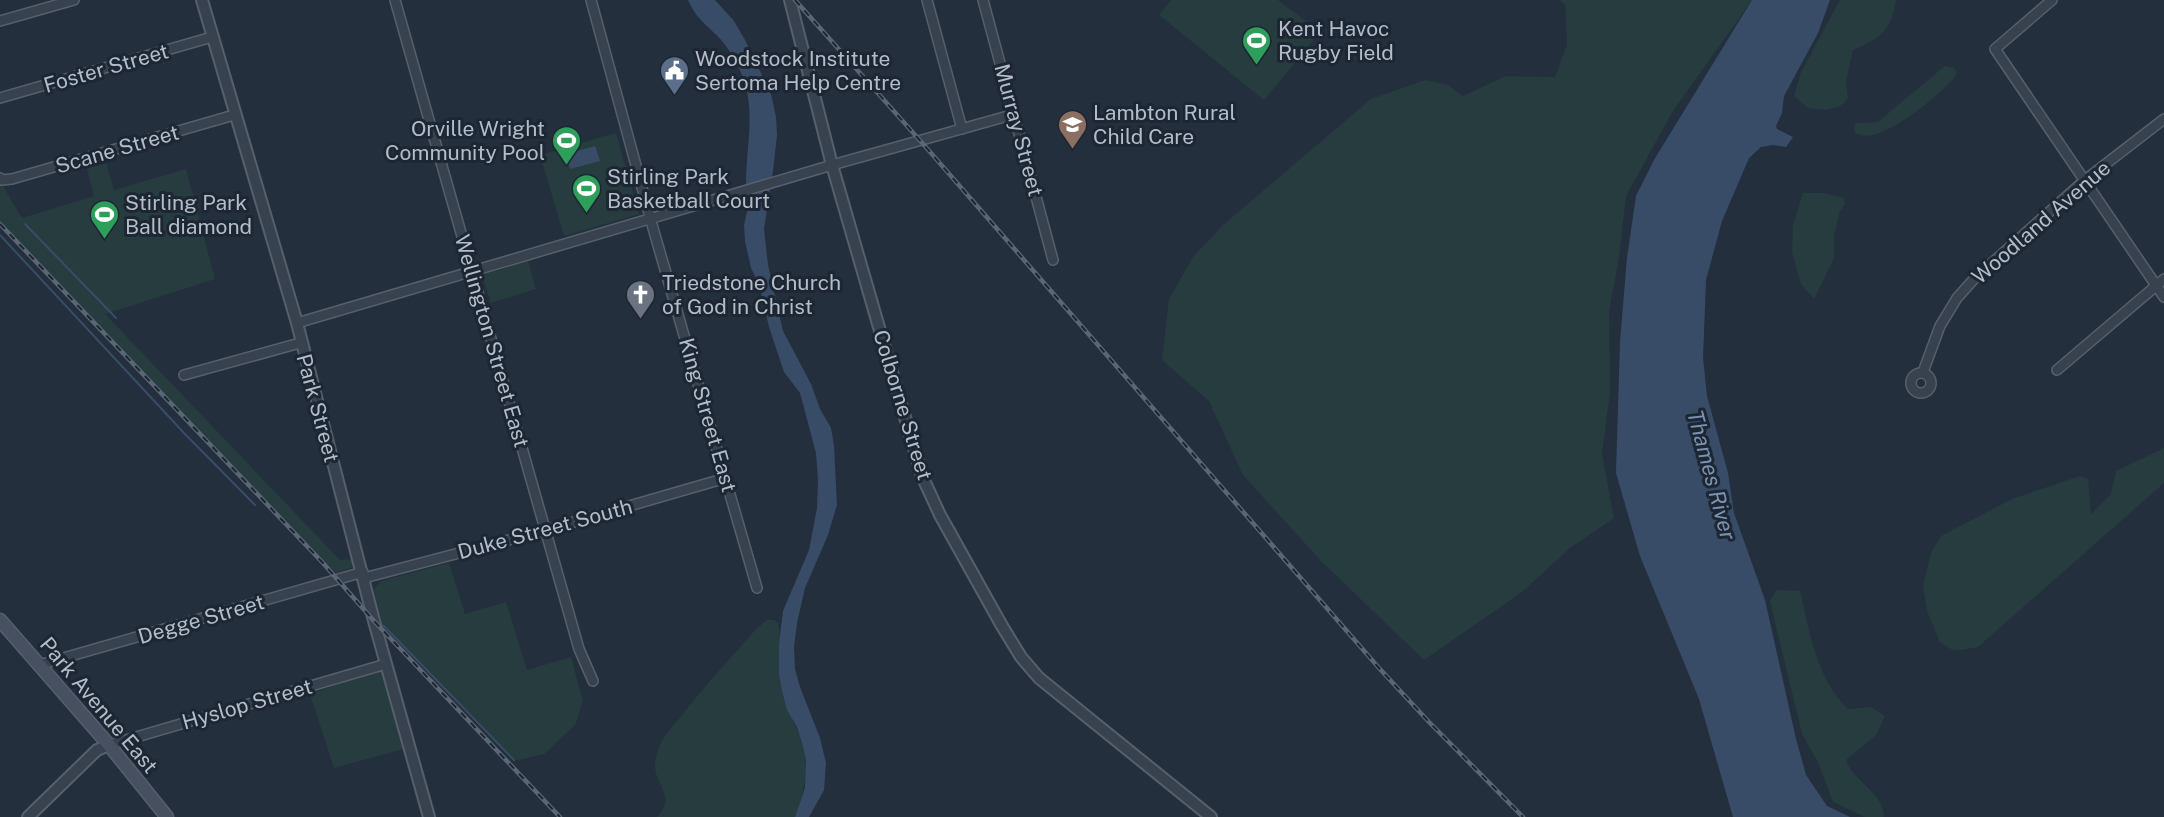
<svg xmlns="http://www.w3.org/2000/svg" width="2164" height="817" viewBox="0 0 2164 817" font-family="'Public Sans',sans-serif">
<rect width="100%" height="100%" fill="#242f3e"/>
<g fill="#263c3f">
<path d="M1171,0H1278L1320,32L1264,100L1159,15Z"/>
<path d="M1559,0H1752L1673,111L1626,196L1619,258L1609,311L1610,392L1602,454L1614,518L1570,548L1522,592L1424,660L1321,561L1243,475L1209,401L1162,360L1169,299L1193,257L1223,225L1371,99L1425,80L1448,85L1463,96L1506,76L1555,77L1567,45L1565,5Z"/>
<path d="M1840,0H1896C1891,31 1880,39 1853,50L1846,81L1848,98L1844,103L1838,107L1824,110L1808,108L1794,96L1801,72Z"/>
<path d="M1945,66L1954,68L1957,73L1955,77C1942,93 1873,153 1854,131L1855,124C1863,121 1871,125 1879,121Z"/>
<path d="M616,133L639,214L564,236L540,155Z"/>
<path d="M105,159L114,190L186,169L215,279L105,314L340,560L352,559L353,567L336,573L310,548L0,223V186H3L22,218L94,196L86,165Z"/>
<path d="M1803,193H1823L1844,198L1845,204L1839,213L1834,237V258L1814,299L1801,284L1792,252L1793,225Z"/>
<path d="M528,261L536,289L491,303L482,275Z"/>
<path d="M2164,448V483L1978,647L1954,651L1940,642L1927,611L1923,586L1931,553L1941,536L2012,499L2080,476L2088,479L2091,514L2111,494L2116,471Z"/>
<path d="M449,563L465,614L506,602L527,670L571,657L583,701L575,725L544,754L514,761L381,625L374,589L381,581Z"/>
<path d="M1776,590L1800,591C1810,632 1816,678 1848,709L1871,707L1885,716L1876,735L1846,760C1853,781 1884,793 1884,817H1865L1833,802L1818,762L1802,734L1770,601Z"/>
<path d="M767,620H774L778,623C781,634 779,644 779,655C779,666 780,677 782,688C784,703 790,713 796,727C811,758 807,787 795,817H657C672,800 664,794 657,776C653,766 656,755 660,745C664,736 672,727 679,719C703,687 731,658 757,628Z"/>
<path d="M379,670L384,672L407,748L334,768L310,694Z"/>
</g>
<g fill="#394c67">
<path d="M688,0H715L734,21L745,40L771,94L776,117L777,135L773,171L764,229L768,265L783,331L811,384L820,409L831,428L834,446L837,505L828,535L805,588L797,623L794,647L795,669L800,687L820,738L826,763L824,790L809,817H795L805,788L806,760L802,743L797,727L787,710L782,691L779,674V644L783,611L809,550L817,508L818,480L816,453L800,393L784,372L769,327L759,284L751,268L745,241L744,225L750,199L749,186L746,183C747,129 761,95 726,46C718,35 709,29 700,19C695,14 691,6 688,0Z"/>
<path d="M1752,0H1830L1818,33L1784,96L1782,113L1776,126L1777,129L1793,137L1786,147L1773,145L1761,147L1749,158L1722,221L1706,280L1703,358L1707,396L1728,473L1734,513L1765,600L1796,739L1806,775L1827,806L1850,817H1733L1699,699L1640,556L1616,473L1620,342L1627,258L1636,196L1654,160Z"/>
<path d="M595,146L600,161L570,169L566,154Z"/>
</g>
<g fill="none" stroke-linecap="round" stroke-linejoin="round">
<g stroke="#394c67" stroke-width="2">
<path d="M25,224L116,318"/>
<path d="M0,235L184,433L255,505"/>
<path d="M384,626L514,760"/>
</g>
<defs>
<g id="minor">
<path d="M395,0L579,649L593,681"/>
<path d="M591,0L653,228L757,588"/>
<path d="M927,0L962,129"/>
<path d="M983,0L1053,260"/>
<path d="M2052,0L1995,49L2164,297"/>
<path d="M0,21L74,0"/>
<path d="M0,98L212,37"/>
<path d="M0,178L2,180L12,179L234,115"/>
<path d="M297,323L832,165L1015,114"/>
<path d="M2057,370L2164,279"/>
<path d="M1923,372L1940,326L1957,298L1974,279L2085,180L2164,119"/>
<circle cx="1921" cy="383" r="10"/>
<path d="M184,375L300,343"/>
<path d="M364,578L539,532L726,478"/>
<path d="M39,665L363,572"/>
<path d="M109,745L386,664"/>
</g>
<g id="tertiary">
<path d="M202,0L297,323L374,621L429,817"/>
<path d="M790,0L832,165L922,476L940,515L1002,626L1021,657L1039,678L1211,817"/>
<path d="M28,817L97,750L109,745"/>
</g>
<path id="secondary" d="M0,620L109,745L167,817"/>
</defs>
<use href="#minor" stroke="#565f6c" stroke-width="12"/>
<use href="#tertiary" stroke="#565f6c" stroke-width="14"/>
<use href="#secondary" stroke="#565f6c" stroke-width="15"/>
<use href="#minor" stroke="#38414e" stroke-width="9"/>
<use href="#tertiary" stroke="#38414e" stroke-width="10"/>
<use href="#secondary" stroke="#465061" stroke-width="12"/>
<defs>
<g id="rail">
<path d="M795,0L924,145L1379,668L1429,722L1523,817"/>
<path d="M0,224L323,563L374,621L560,817"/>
</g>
</defs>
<use href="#rail" stroke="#5a6575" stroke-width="4.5"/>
<use href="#rail" stroke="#1d2633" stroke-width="2" stroke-dasharray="7" stroke-linecap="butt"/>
</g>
<defs>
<symbol id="stadium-pin" viewBox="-11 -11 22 30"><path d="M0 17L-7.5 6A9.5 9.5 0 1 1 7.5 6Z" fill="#2e9e5b" stroke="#1d2633"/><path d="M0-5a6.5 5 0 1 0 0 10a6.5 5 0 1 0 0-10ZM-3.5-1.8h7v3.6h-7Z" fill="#fff"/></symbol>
<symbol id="civic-pin" viewBox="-11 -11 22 30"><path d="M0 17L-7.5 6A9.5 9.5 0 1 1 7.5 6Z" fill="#5c6f8a" stroke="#1d2633"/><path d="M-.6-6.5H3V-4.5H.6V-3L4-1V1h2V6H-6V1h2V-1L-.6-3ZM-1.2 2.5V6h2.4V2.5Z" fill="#fff"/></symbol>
<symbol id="school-pin" viewBox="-11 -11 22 30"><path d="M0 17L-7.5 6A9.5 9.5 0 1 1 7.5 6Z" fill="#8d6e63" stroke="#1d2633"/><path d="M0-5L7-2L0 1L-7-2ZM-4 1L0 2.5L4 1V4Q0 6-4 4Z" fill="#fff"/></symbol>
<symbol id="church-pin" viewBox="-11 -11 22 30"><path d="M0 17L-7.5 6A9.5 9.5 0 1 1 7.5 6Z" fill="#6b7280" stroke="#1d2633"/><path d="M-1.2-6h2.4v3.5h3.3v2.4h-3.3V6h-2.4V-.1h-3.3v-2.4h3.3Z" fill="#fff"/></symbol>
</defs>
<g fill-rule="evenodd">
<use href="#stadium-pin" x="1240" y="24" width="33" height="45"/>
<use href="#civic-pin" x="658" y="54" width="33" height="45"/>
<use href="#school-pin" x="1056" y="108" width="33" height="45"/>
<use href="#stadium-pin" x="550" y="124" width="33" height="45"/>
<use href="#stadium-pin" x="570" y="172" width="33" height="45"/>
<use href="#stadium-pin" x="88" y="198" width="33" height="45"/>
<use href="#church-pin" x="624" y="278" width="33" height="45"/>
</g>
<g text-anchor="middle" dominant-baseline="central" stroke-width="6" stroke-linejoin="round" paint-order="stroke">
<g font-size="21" fill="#b4bcc9" stroke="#1d2633" text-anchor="start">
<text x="1278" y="28">Kent Havoc<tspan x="1278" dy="24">Rugby Field</tspan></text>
<text x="695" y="58">Woodstock Institute<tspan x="695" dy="24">Sertoma Help Centre</tspan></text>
<text x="1093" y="112">Lambton Rural<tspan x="1093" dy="24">Child Care</tspan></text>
<text x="545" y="128" text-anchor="end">Orville Wright<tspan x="545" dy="24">Community Pool</tspan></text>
<text x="607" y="176">Stirling Park<tspan x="607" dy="24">Basketball Court</tspan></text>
<text x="125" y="202">Stirling Park<tspan x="125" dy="24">Ball diamond</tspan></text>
<text x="662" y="282">Triedstone Church<tspan x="662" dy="24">of God in Christ</tspan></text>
</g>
<g font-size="21" fill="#b4bcc9" stroke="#1d2633">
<text transform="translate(106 68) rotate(-16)">Foster Street</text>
<text transform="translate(1019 130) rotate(75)">Murray Street</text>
<text transform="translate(117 149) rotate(-16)">Scane Street</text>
<text transform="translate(2041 222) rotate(-41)">Woodland Avenue</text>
<text transform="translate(492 341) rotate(74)">Wellington Street East</text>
<text transform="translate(903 405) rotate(73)">Colborne Street</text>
<text transform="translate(318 408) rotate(75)">Park Street</text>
<text transform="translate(708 415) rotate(74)">King Street East</text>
<text transform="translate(545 529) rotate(-15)">Duke Street South</text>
<text transform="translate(201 619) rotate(-16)">Degge Street</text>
<text transform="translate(247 704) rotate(-16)">Hyslop Street</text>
<text transform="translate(99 705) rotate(50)">Park Avenue East</text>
</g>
<g font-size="22" font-style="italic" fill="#7c92b1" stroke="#1d2633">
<text transform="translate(1712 475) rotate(75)">Thames River</text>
</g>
</g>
</svg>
